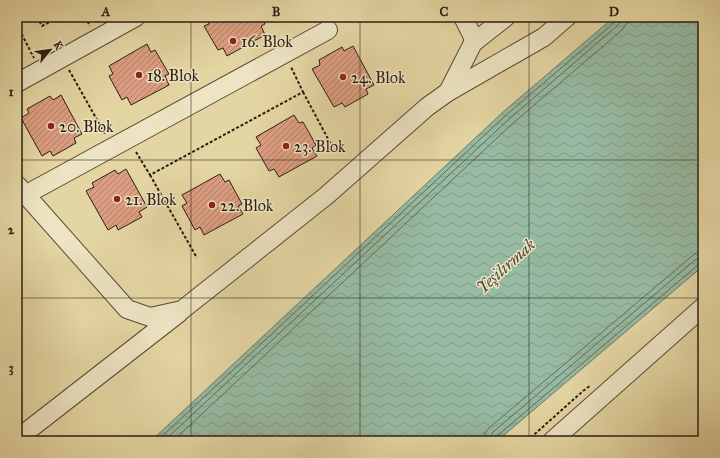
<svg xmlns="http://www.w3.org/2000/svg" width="720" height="458" viewBox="0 0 720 458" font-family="'IM FELL Great Primer',serif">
<defs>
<pattern id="water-waves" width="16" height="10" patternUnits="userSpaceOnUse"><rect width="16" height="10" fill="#96baa2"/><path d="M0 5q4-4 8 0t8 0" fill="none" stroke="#819f8b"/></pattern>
<pattern id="building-hatch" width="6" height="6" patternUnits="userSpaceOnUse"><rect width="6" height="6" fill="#dc9e82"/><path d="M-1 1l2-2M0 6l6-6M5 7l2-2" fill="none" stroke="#b38069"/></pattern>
</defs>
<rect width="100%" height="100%" fill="#e4d6a3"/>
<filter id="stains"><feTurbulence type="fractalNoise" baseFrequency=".005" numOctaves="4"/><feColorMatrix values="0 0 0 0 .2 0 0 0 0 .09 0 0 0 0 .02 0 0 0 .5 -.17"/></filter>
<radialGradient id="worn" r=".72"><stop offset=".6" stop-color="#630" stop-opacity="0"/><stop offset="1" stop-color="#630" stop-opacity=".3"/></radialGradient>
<path fill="url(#water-waves)" stroke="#6b7b69" d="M614,17H703V266L497,441H151L502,113Z"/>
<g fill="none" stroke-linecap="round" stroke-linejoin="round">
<g stroke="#606c5a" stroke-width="1">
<path d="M157,441L505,116L615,22L616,20V17"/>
<path d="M164,441L508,120L618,25L621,21V17"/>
<path d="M173,441L512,124L622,30L627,23V17"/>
<path d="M484,441L485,433L489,428L692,256L696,253L703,252"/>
<path d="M490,441L491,436L493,432L695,260L699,258H703"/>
<path d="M495,441V438L497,436L699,264L703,263"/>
</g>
</g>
<g fill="url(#building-hatch)" stroke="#2b1d13">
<path d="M205,17H261L265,24L261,26L265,35L227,56L223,48L218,50L204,26L209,24Z"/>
<path d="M147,44L151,52L155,50L169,74L165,76L169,85L131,105L127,97L122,100L109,76L113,74L109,66Z"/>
<path d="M353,46L374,85L366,89L368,94L345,107L342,103L334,107L312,69L320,65L319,60L342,47L344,51Z"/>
<path d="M61,95L82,134L74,138L76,143L53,156L50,151L42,156L21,118L29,113L27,109L50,96L53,100Z"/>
<path d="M294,115L299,123L303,122L316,145L312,148L317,156L279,177L274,169L269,171L256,148L261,145L256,137Z"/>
<path d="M126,169L147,207L139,212L142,217L118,230L116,225L108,230L86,191L94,187L92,183L115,170L118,174Z"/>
<path d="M220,174L225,182L229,180L242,204L238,206L243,214L204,235L200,227L195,230L182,206L187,203L182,195Z"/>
</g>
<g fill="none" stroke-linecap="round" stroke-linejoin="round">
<defs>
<g id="minor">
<path d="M463,17L475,41"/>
<path d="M17,83L136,17"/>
<path d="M448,92L473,43L506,17"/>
<path d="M17,185L127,309L150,317L182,310L326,196L427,107L448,92L544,37L567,17"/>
<path d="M25,195L328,30"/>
<path d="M17,439L179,313"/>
<path d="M552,441L703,307"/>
</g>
</defs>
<use href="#minor" stroke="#594b37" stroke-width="20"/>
<g stroke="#2b1d13" stroke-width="2" stroke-dasharray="3 2" stroke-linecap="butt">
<path d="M37,17L42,26L59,17"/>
<path d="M85,17L90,26"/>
<path d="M17,22L27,17"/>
<path d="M17,25L34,58"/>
<path d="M69,70L105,134"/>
<path d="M303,92L334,150"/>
<path d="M136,152L150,175L303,92L291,67"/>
<path d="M150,175L197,258"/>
<path d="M527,441L583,391L591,385"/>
</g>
<use href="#minor" stroke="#ede4c3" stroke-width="18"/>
</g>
<path fill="none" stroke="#2b1d13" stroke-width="1" stroke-opacity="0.55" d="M191,17V441M360,17V441M529,17V441M17,160H703M17,298H703"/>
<g fill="#8f2418" stroke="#ede4c3" stroke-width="1.5">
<circle cx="233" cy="41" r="4"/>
<circle cx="139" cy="75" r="4"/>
<circle cx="343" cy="77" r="4"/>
<circle cx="51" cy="126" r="4"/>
<circle cx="286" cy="146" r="4"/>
<circle cx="117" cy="199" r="4"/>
<circle cx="212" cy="205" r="4"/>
</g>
<g text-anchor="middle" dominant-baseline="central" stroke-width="3" stroke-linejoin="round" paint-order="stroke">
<g font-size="16" fill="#2b1d13" stroke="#ede4c3" text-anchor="start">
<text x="241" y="41">16. Blok</text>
<text x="147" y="75">18. Blok</text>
<text x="351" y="77">24. Blok</text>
<text x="59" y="126">20. Blok</text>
<text x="294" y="146">23. Blok</text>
<text x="125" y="199">21. Blok</text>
<text x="220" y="205">22. Blok</text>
</g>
<g font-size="17" font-style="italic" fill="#4b4c3e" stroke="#ede4c3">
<text transform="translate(506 266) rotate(-42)">Yeşilırmak</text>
</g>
</g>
<rect width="720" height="458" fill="none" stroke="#e4d6a3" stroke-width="44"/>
<g transform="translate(50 50) rotate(61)" stroke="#ede4c3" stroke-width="3" paint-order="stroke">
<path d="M0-3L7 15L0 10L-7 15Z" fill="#2b1d13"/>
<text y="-6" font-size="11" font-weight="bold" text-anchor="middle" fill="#2b1d13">K</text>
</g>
<rect x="22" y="22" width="676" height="414" fill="none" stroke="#2b1d13" stroke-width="1.5"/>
<g font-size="13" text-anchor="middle" font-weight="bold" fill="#2b1d13">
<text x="106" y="16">A</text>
<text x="276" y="16">B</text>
<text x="444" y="16">C</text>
<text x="614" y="16">D</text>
<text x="11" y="96">1</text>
<text x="11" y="234">2</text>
<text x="11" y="372">3</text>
</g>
<rect width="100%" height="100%" filter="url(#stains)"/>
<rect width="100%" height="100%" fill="url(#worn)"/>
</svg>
